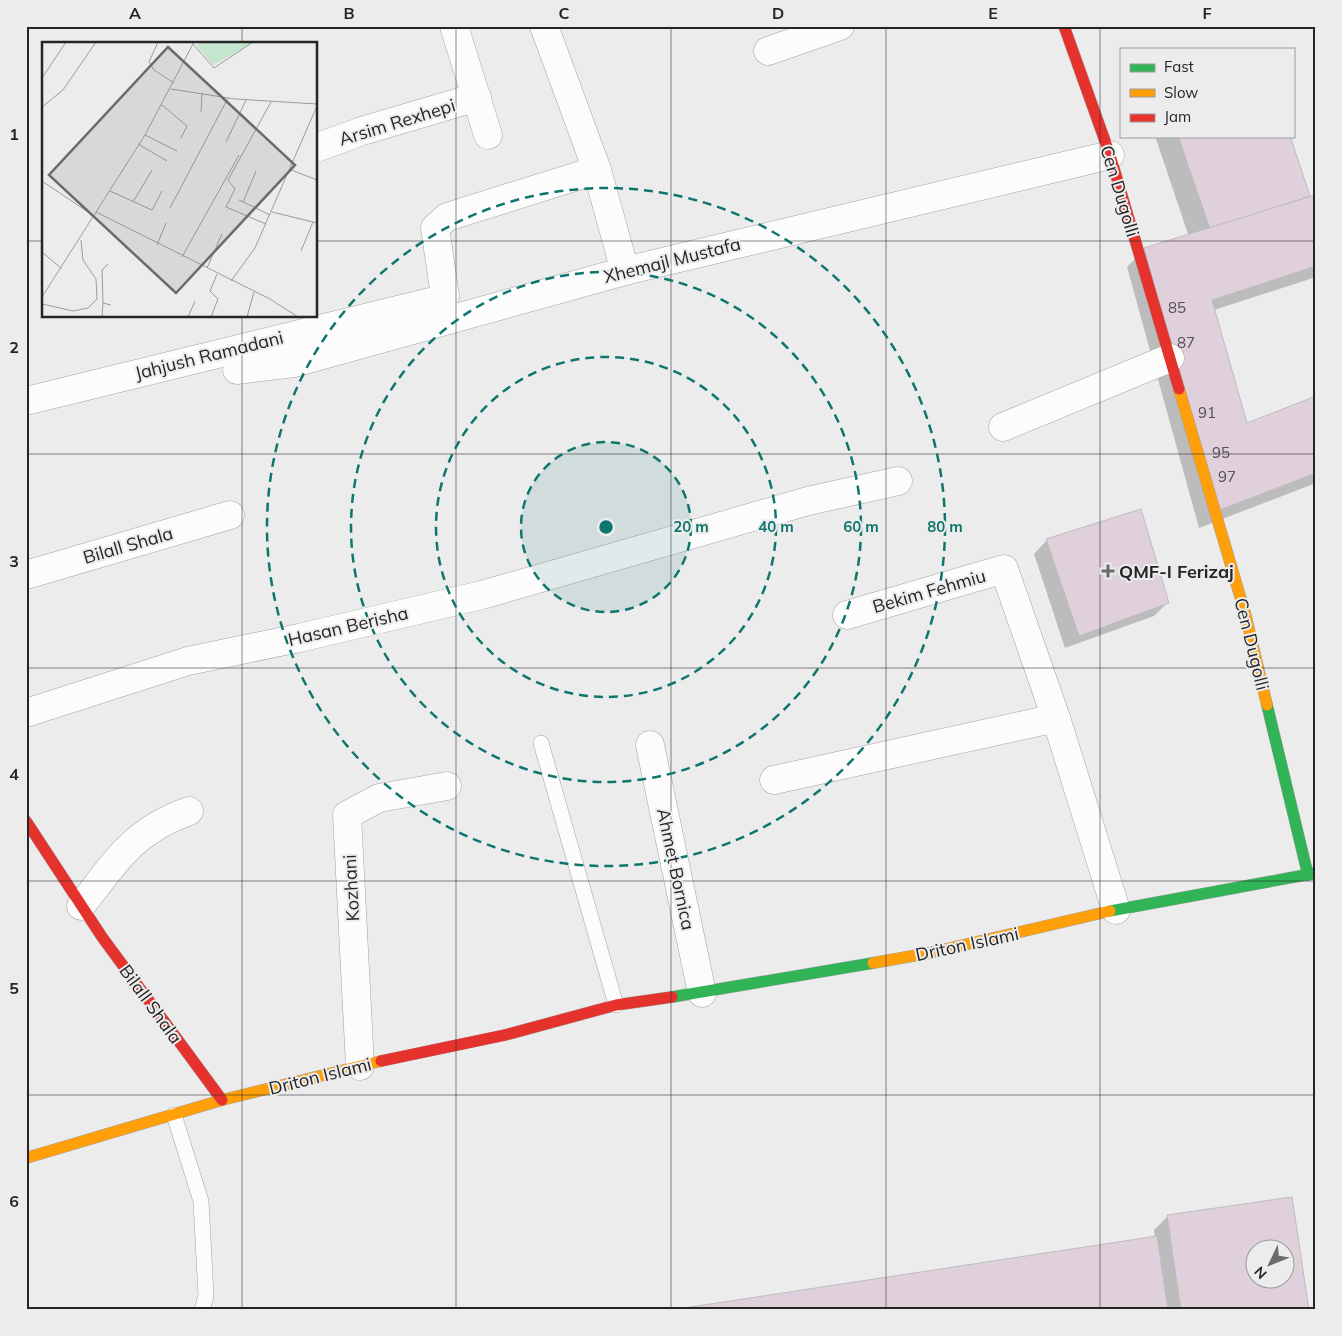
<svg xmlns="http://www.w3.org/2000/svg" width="1342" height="1336" viewBox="0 0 1342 1336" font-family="Mulish,sans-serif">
<rect width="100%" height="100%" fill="#ececed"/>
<g fill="#0003" fill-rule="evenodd">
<path d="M1155,136H1289L1309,197L1314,196L1316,201V277L1214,310L1246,425L1316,397V483L1199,528L1127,267L1145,249L1189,237Z"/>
<path d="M1047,540L1168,602L1154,616L1065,648L1034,554Z"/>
<path d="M1291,1198L1308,1310H680L1155,1238L1154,1230L1168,1216ZM1254,1248H1284V1278H1254Z"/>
</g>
<g fill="#dfd0dc" stroke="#bdbdbd" fill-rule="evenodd">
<path d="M1178,136H1290L1310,196L1210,229Z"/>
<path d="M1315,195L1316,266L1212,300L1247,423L1316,396V473L1217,511L1144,248Z"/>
<path d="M1141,509L1169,603L1079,636L1046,539Z"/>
<path d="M1292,1197L1309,1310H1181L1167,1215ZM1254,1248H1284V1278H1254Z"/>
<path d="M1157,1236L1168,1310H671Z"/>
</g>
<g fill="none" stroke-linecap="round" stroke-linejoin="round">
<defs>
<g id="lane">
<path d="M541,743L616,1005"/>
<path d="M174,1115L201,1201L206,1296L202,1310"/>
</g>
<g id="street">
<path d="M454,26L488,135"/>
<path d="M768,51L840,26"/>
<path d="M316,148L362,131L477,97"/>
<path d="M597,170L625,271"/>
<path d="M237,370L294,363L625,271L1110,155"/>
<path d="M26,401L438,300L445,296L435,228L447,217L597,170L544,26"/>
<path d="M1003,427L1170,358"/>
<path d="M26,575L230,515"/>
<path d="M847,615L1004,569L1056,718L1116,910"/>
<path d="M26,713L188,661L299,638L482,595L808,501L898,481"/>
<path d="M650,745L702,993"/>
<path d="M774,780L1056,718"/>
<path d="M81,906C116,861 133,831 189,811"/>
<path d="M360,1066L347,815L379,798L447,786"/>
</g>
<g id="fast">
<path d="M1267,705L1308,875"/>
<path d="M1110,911L1316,873"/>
<path d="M672,997L873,963"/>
</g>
<g id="slow">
<path d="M1179,389L1245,613L1267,705"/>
<path d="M873,963L929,953L1110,911"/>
<path d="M26,1158L222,1100L381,1061"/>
</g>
<g id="jam">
<path d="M1064,26L1110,155L1179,389"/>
<path d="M26,821L102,937L222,1100"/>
<path d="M381,1061L505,1035L616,1005L672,997"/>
</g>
</defs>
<use href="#lane" stroke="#a3a3a4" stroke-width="16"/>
<use href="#street" stroke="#a3a3a4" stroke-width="29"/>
<use href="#fast" stroke="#a3a3a4" stroke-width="12"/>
<use href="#slow" stroke="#a3a3a4" stroke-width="12"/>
<use href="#jam" stroke="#a3a3a4" stroke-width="12"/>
<use href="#lane" stroke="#fcfcfc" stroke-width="15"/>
<use href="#street" stroke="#fcfcfc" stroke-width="28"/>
<use href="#fast" stroke="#30b455" stroke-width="11"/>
<use href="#slow" stroke="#ff9f0a" stroke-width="11"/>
<use href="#jam" stroke="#e5322d" stroke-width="11"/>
</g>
<path fill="none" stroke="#252526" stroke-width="1" stroke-opacity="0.55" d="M242,26V44M456,26V1310M671,26V1310M886,26V1310M1100,26V1310M26,241H44M316,241H1316M242,316V1310M26,454H1316M26,668H1316M26,881H1316M26,1095H1316"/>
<circle cx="606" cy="527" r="85" fill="#0f766e" fill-opacity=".12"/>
<g fill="none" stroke="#0f766e" stroke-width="2.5" stroke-dasharray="9 6">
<circle cx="606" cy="527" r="85"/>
<circle cx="606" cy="527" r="170"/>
<circle cx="606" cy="527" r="255"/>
<circle cx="606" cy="527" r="339"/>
</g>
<path fill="#6b6b6c" stroke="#ececed" stroke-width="2" d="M1105.5 563.5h5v5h5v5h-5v5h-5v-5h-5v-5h5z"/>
<g text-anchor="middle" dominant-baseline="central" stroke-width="4" stroke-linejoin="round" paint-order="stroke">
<g font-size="15" fill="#545054">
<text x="1177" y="307">85</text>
<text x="1186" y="342">87</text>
<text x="1207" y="412">91</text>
<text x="1221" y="452">95</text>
<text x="1227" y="476">97</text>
</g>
<g font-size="18" fill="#252526" stroke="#ececed">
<text transform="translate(397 122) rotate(-17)">Arsim Rexhepi</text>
<text transform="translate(1120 191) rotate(73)">Cen Dugolli</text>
<text transform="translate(672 260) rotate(-14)">Xhemajl Mustafa</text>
<text transform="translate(209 355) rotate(-14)">Jahjush Ramadani</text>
<text transform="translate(128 545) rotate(-16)">Bilall Shala</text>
<text transform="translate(929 591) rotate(-16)">Bekim Fehmiu</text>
<text transform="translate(348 626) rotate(-13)">Hasan Berisha</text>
<text transform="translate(1252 644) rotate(76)">Cen Dugolli</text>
<text transform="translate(676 869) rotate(78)">Ahmet Bornica</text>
<text transform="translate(351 888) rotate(-93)">Kozhani</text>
<text transform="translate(967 944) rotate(-12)">Driton Islami</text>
<text transform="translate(151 1004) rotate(54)">Bilall Shala</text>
<text transform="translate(320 1076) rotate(-14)">Driton Islami</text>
</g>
<g font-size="18" font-weight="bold" fill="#252526" stroke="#ececed" text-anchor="start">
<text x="1119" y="571">QMF-I Ferizaj</text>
</g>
</g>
<g transform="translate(42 42)">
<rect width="275" height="275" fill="#ececed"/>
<path d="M158,0H213L171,23L155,4Z" fill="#c4e5ce"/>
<path fill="none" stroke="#9c9c9d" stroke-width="1" d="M116,0L107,20L112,28L132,41M151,2L172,26L211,0M0,36L24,0M129,47L193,57L275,62M120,63L145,84L139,96M0,65L21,48L54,0M159,70L160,51M103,93L135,109M184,100L204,58M96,102L125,119M247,127L275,138M0,139L52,174M68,149L110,168L120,149M197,158L228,173M91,160L110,128M201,160L214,129M128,166L186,56M54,170L228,257L256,275M230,170L271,180M224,182L184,165L193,147L186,138L229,60M115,203L124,181M259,209L271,180L275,181M0,210L20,227M140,215L197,113M165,226L180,192M189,239L213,206L275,64M0,255L103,93L152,0M61,261L60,228L66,222M0,262L31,269L46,266L55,257L54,237L41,218L39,198M60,275L61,261L69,263M146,275L153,259M169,275L176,257L168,249L175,232M205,275L212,250"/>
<path fill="#6b6b6c" fill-opacity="0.15" stroke="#6b6b6c" stroke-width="2.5" d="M126,5L253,123L134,251L7,133Z"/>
<rect width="275" height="275" fill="none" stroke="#252526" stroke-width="2.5"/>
</g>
<circle cx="606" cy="527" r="8" fill="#0f766e" stroke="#ececed" stroke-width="2.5"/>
<g font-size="15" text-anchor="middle" font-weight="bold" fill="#0f766e" stroke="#ececed" stroke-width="4" stroke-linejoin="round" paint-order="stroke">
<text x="691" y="532">20 m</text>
<text x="776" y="532">40 m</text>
<text x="861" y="532">60 m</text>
<text x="945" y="532">80 m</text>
</g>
<rect width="1342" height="1336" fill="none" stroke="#ececed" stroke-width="55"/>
<rect x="1120" y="48" width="175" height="90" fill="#ececed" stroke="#9c9c9d"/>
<rect x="1130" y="64" width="25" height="8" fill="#30b455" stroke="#9c9c9d"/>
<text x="1164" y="72" font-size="15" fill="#252526">Fast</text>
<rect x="1130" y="89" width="25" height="8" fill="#ff9f0a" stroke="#9c9c9d"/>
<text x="1164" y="98" font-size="15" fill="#252526">Slow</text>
<rect x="1130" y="114" width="25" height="8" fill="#e5322d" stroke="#9c9c9d"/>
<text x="1164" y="122" font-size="15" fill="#252526">Jam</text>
<g transform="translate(1270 1264) rotate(227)"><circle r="24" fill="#ececed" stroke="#9c9c9d"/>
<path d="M0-4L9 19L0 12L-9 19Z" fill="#6b6b6c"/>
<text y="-8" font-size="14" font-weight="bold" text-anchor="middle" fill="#252526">N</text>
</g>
<rect x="28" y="28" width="1286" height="1280" fill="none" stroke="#252526" stroke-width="2"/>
<g font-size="16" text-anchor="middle" font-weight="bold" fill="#252526">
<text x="135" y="19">A</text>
<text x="349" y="19">B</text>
<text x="564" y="19">C</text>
<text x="778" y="19">D</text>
<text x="993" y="19">E</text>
<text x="1207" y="19">F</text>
<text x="14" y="140">1</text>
<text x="14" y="353">2</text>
<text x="14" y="567">3</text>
<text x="14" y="780">4</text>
<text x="14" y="994">5</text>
<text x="14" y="1207">6</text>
</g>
</svg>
